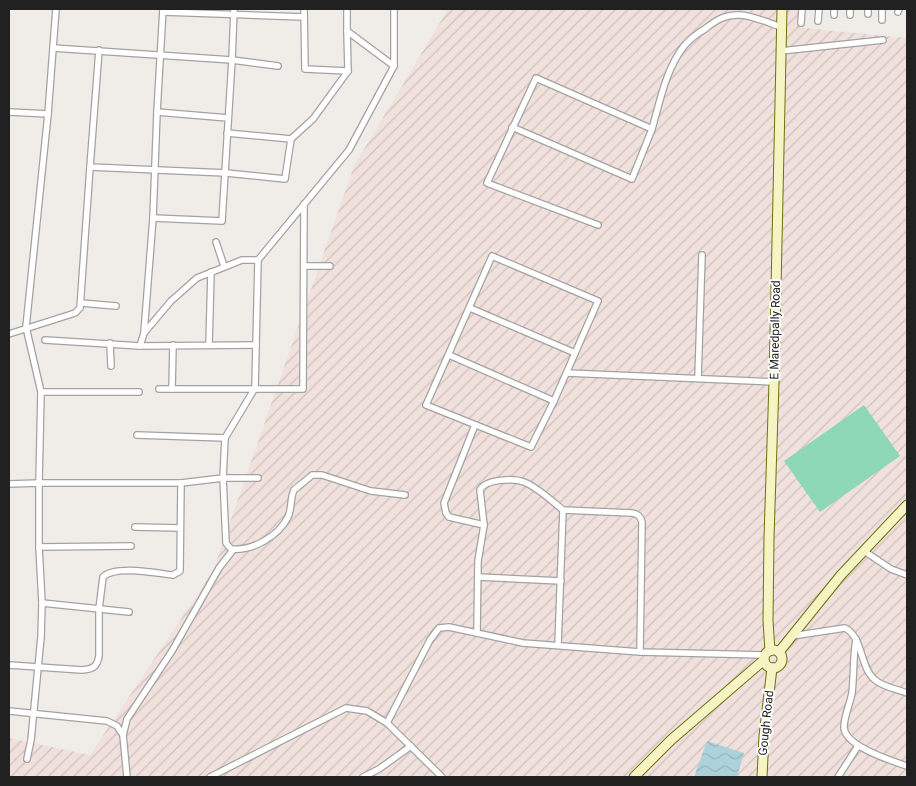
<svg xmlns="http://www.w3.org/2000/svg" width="916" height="786" viewBox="0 0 916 786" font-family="Roboto,sans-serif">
<defs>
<pattern id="military-furrows" width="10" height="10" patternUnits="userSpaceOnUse" patternTransform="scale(1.25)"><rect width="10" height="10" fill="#f1e1dd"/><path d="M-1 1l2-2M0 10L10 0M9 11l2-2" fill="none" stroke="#cec1bd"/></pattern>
<pattern id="water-waves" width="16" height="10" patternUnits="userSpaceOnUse" patternTransform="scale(1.25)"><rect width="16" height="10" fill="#add3da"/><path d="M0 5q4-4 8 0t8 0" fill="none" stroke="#95b5bb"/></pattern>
</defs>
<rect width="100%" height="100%" fill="#f0ede8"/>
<path fill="url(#military-furrows)" d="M448,9H802L804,28L907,38V777H9V738L90,755L213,571L354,166Z"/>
<path fill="#8ed8b6" d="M864,405L900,456L820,512L784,461Z"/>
<path fill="url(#water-waves)" d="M707,741L744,753L737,777H694Z"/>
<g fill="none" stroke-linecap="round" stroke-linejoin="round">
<defs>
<g id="street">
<path d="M304,9L305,69L348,71L347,31L394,66V9"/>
<path d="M347,9V31"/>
<path d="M163,12L304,17"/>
<path d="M898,12L899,9"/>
<path d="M868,14V9"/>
<path d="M834,15V9"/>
<path d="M850,15V9"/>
<path d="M882,20V9"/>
<path d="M818,21L819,9"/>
<path d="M801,23L802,9"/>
<path d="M53,48L232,60L278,66"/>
<path d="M99,50L90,167L226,173L285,179L291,139L313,119L348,71"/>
<path d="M781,51L883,40"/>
<path d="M394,66L349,150L258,260L255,388L225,438L223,478L226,543L231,549C252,551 278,537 288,517C292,509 290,498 294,490C296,488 308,479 312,475H322L371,491L405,495"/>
<path d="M9,112L48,114"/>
<path d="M157,112L228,118"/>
<path d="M512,127L632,179L652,129"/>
<path d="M227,133L291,139"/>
<path d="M153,218L222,221L232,60L234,9"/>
<path d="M598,225L487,183L536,78L652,129C660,101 666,69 684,46C690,39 698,33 705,29C716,20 726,14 740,15C754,16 769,23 781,27"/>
<path d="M216,242L224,266"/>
<path d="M492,256L598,301L554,401L531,447L426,405Z"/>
<path d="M304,266H330"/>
<path d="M81,303L116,306"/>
<path d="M470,308L575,353"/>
<path d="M144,333L153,218L157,112L163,9"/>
<path d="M9,334L75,313L80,308L90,167"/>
<path d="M45,340L140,346L256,345"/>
<path d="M110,343L111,366"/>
<path d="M209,345L211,272"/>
<path d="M140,346L144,333L171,301L197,278L242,260H258"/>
<path d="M449,355L554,401"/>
<path d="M567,373L774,382"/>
<path d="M698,378L702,255"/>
<path d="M159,389H303L304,204"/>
<path d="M172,389L173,345"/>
<path d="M41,392L26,327L48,114L56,9"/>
<path d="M139,392H41L39,483H181L223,478H258"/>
<path d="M475,425L444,503L446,513L449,517L484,525"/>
<path d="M137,435L225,438"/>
<path d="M9,484L39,483V547L42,603L41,637L31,740L27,759"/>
<path d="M563,510L632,513C638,514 640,516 642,522L640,652"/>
<path d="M135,527L180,528"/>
<path d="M39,547L131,546"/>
<path d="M864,551L891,569L907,575"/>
<path d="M478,577L561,581"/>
<path d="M42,603L129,612"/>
<path d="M477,633L478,561L484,525L480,490C485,479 514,478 524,482C537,487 552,501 563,510L558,645"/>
<path d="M792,636L845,628C863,637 860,667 874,679C882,687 897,689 907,693"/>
<path d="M856,639C853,657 854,675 852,693C850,704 844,716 844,727C844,746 892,761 907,766"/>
<path d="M9,665L82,670C93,669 97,667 99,656V609L103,577C115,565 156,573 173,575L180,571L181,483"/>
<path d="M9,711L107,721L117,726L123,735L127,777"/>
<path d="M123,735L127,719L172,651L219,568L233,550"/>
<path d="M210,777L346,708L367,711L387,723"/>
<path d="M363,777L379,769L411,746"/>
<path d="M442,777L387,723L430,640L439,628L449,627L523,643L640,652L765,655"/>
<path d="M838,777L858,746"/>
</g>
<g id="secondary">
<circle cx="773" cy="659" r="9"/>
<path d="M770,651L768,621L769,538L774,382L782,9"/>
<path d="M779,652L841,575L907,505"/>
<path d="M634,777L671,740L764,660"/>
<path d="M762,777L764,736L772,668"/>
</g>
</defs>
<use href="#street" stroke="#a2a2a2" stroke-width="8"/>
<use href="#secondary" stroke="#6e710f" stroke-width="11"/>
<use href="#street" stroke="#fff" stroke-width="5.5"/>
<use href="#secondary" stroke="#f5f4c2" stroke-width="9"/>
</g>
<g text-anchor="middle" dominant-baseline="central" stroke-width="4" stroke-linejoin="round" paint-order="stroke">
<g font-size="12" fill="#212121" stroke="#fff">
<text transform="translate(775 330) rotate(-89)">E Maredpally Road</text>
<text transform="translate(766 723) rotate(-84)">Gough Road</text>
</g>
</g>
<rect width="916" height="786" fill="none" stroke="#212121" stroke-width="20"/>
</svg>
